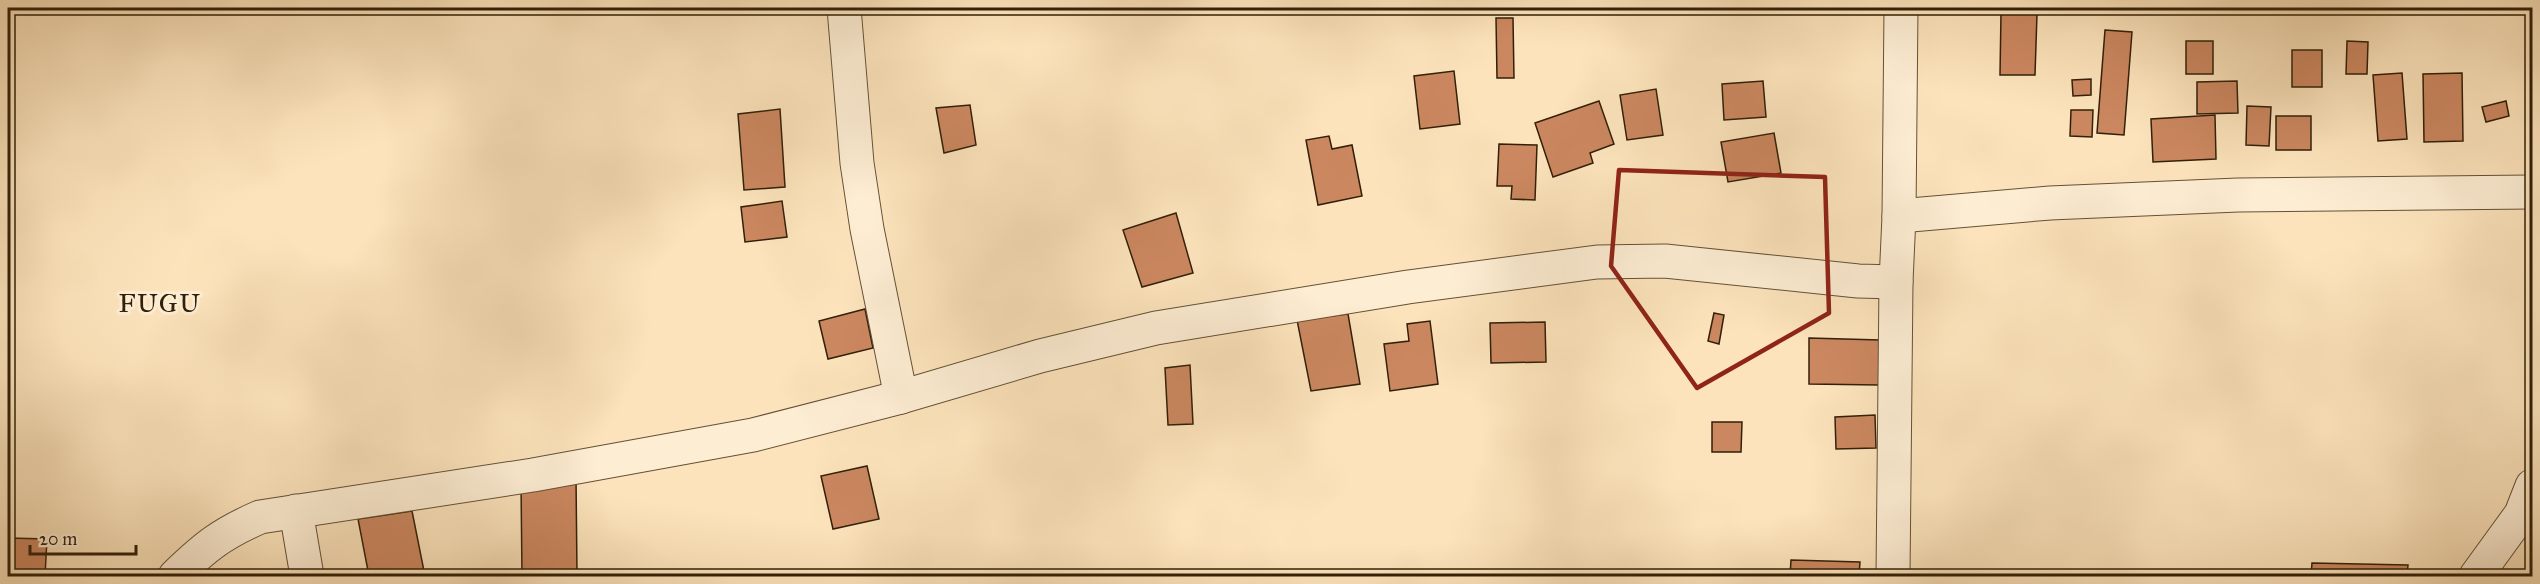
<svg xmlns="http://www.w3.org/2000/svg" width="2540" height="584" viewBox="0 0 2540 584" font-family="'IM FELL Great Primer',serif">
<rect width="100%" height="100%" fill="#fce3bb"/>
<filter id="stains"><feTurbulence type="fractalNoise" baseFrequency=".00333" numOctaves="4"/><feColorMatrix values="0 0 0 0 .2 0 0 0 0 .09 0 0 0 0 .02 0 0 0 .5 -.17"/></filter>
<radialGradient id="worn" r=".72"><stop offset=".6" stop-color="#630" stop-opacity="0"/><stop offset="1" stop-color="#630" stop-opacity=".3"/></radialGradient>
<g fill="#cb8760" stroke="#312009" stroke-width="1.5">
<path d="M2001,13L2037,14L2035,75H2000Z"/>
<path d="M1496,18H1513L1514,78H1497Z"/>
<path d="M2105,30L2132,32L2124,135L2097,133Z"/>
<rect x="2186" y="41" width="27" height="33"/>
<path d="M2347,41L2368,42L2367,74H2346Z"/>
<rect x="2292" y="50" width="30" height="37"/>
<path d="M1454,71L1460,124L1420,129L1414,76Z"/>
<path d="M2402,73L2407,139L2378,141L2373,75Z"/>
<path d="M2462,73L2463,141L2424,142L2423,74Z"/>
<path d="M2091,79V95L2073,96L2072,80Z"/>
<path d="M1763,81L1766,117L1724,120L1722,84Z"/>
<path d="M2237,81L2238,113L2197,114V82Z"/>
<path d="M1656,89L1663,135L1627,140L1620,95Z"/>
<path d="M1599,101L1614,144L1590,153L1593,163L1553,177L1535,123Z"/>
<path d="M2506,101L2509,116L2486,122L2482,107Z"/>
<path d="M970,105L976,145L944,153L936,108Z"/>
<path d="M2247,106L2271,107L2269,146L2246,145Z"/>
<path d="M780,109L785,187L744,190L738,114Z"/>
<path d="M2071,110H2093L2092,137L2070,136Z"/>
<path d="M2215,115L2216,159L2153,162L2151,119Z"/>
<rect x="2276" y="116" width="35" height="34"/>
<path d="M1774,133L1781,173L1728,182L1721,142Z"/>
<path d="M1329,136L1332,149L1352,145L1362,196L1318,205L1306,140Z"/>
<path d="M1499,144L1537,145L1535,200L1511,199L1512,186H1497Z"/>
<path d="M782,201L787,237L745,242L741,207Z"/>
<path d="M1176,213L1193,273L1142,287L1123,230Z"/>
<path d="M865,309L873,348L828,359L819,321Z"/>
<path d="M1714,313L1724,315L1719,344L1708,341Z"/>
<path d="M1348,314L1360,384L1311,391L1297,320Z"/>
<path d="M1430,321L1438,384L1390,391L1384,344L1409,341L1407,324Z"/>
<path d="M1545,322L1546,362L1491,363L1490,323Z"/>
<path d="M1809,338L1880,340L1879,385L1809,384Z"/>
<path d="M1190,365L1193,424L1168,425L1165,368Z"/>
<path d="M1875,415L1876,448L1836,449L1835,417Z"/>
<path d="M1712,422H1742L1741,452H1712Z"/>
<path d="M867,466L879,519L833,529L821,476Z"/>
<path d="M576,477L577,575L522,576L521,483Z"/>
<path d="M412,511L425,576H369L358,519Z"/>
<path d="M8,538L47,539L45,576H8Z"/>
<path d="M1791,560L1860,562L1859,576H1790Z"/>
<path d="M2312,563L2408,565L2407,576H2311Z"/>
</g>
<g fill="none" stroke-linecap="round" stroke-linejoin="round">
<defs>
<g id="minor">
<path d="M844,8L857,163L867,229L901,397"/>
<path d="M1899,216L2050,203L2238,195L2532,192"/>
<path d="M296,511L307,576"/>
<path d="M175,576C205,547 221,534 260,517L533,475L753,435L901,397L1040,356L1156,328L1408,287L1597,262L1665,261L1858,281L1896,282L1899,216L1901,8"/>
<path d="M1893,576L1896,282"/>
<path d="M2476,576L2521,514L2532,486"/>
</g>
</defs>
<use href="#minor" stroke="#645136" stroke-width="35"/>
<use href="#minor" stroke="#fdedd3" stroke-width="33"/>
</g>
<path fill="none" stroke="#8f2418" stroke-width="4.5" stroke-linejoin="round" d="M1619,170L1825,177L1829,313L1697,388L1611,266Z"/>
<g text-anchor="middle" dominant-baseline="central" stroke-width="6" stroke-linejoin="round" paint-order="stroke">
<g font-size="26" letter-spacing="1.5" fill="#312009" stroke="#fdedd3">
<text x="160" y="303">FUGU</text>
</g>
</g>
<rect width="2540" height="584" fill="none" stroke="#fce3bb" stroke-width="30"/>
<rect x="9" y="9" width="2522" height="566" fill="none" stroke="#312009" stroke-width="3"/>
<rect x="15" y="15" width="2510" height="554" fill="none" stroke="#312009" stroke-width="1.5"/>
<path d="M30 545v9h106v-9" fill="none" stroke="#312009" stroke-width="3"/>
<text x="39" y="545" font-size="18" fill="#312009" stroke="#fdedd3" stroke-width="4.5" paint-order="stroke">20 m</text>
<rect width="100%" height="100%" filter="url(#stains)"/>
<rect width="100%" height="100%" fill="url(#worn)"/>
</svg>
